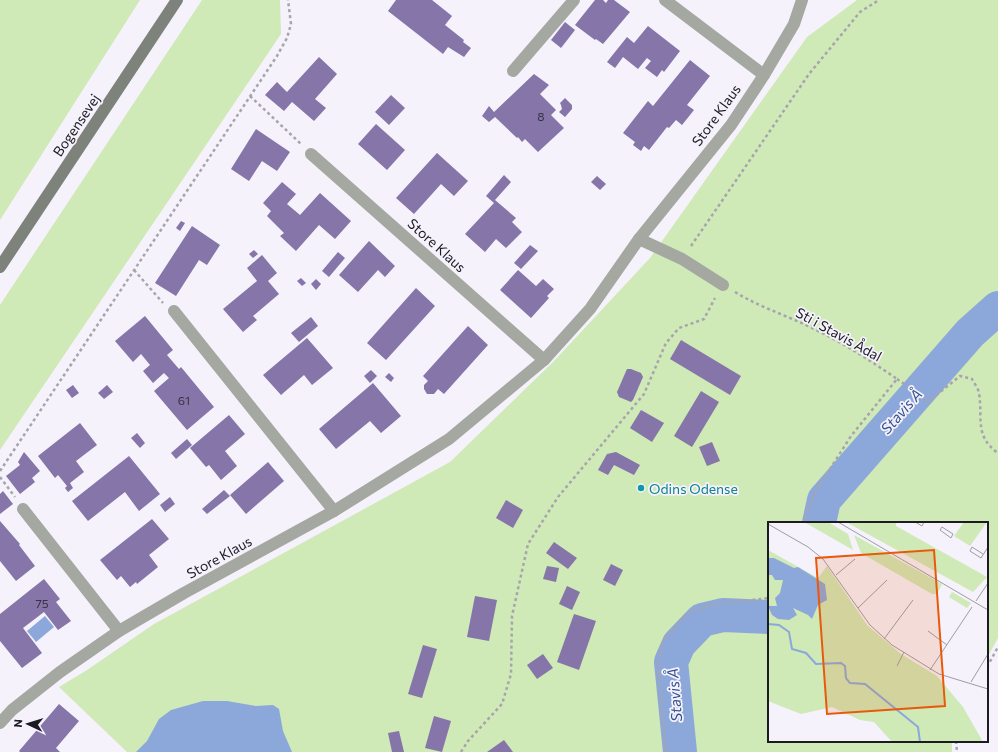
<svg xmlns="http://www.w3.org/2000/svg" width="998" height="752" viewBox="0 0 998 752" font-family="Commissioner,sans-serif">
<rect width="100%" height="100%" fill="#f5f2fc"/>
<g fill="#cfe9b7">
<path d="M0,0H140L0,220Z"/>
<path d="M202,0H280L281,34L0,450V305Z"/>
<path d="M857,0H998V638L987,658V523H769V741H952V752H127L59,687L87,670L154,624L450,462L554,361L650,258L807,37Z"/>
</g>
<g fill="#8ca8da">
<path d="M45,616L54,627L36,642L27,631Z"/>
<path d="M203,701H227L256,706L273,705L279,709L283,731L292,752H136L147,741L159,719L171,710Z"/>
</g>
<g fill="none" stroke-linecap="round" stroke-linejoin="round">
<g stroke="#8ca8da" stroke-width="34">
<path d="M819,523L824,500L970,333L998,308"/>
<path d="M680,752L671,662L679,644L702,620L723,615L769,617"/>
</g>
</g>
<g fill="#8575a8">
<path d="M396,0H432L452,16L445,25L464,40L463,42L471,48L464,57L448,47L443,54L388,11Z"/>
<path d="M595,0H603L606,3L608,0H614L630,12L603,44L596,39L595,40L575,25Z"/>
<path d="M565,22L575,30L561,48L551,40Z"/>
<path d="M648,26L680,51L664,72L662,70L657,77L645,68L651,61L647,58L638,69L623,57L615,68L607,62L627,37L634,43Z"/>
<path d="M319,57L337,74L315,99L326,108L314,121L292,102L284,111L265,95L277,82L287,92Z"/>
<path d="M690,60L710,76L687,105L694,110L682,125L676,120L669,128L667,127L649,150L644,146L641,151L633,145L635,142L623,133L648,101L653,106Z"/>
<path d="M534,74L549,85L540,94L556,110L551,115L564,128L538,152L525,139L522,142L518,137L517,138L495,117L489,122L482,116L489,106L494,112Z"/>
<path d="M391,95L405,108L389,125L375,112Z"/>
<path d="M565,98L572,105V109L565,117L559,112L562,109L561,105L560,103Z"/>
<path d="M376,124L405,150L387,170L358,144Z"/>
<path d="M256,129L290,152L277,171L262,161L249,181L231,169Z"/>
<path d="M437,153L468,181L454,196L441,184L414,214L396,198Z"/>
<path d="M504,175L511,182L495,200L516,218L512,222L522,232L506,248L496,239L485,252L465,234L494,203L486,196Z"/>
<path d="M597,176L606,184L600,190L591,182Z"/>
<path d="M282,182L296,194L287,204L300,215L320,193L351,221L335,239L319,225L296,251L280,236L284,233L267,216L271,211L263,203Z"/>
<path d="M181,221L185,223L180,231L176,228Z"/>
<path d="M192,226L220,245L207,265L199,260L176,296L155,283Z"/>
<path d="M369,241L395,266L385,277L378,270L358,292L339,275Z"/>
<path d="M530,245L538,251L521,269L514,263Z"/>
<path d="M254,250L258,254L253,258L249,254Z"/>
<path d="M338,252L345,258L329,277L322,271Z"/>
<path d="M262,255L277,273L268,281L279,294L253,316L257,320L243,332L223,309L257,281L247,268Z"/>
<path d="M518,270L536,286L543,279L554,289L547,296L549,298L531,318L500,290Z"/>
<path d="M301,278L306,283L302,286L297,281Z"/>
<path d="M316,279L321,284L316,290L311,284Z"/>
<path d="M416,288L435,306L386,360L367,343Z"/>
<path d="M145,316L173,350L167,355L179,369L181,367L214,407L187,430L154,391L169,378L164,373L153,383L143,371L150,365L141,354L133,362L115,341Z"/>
<path d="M311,317L318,326L299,342L291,333Z"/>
<path d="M468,326L488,345L444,394L438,389L434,394H427L424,389V385L428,381L423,376Z"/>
<path d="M307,338L333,368L312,385L304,375L281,395L263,375Z"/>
<path d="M681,340L741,376L730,395L670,359Z"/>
<path d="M627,369H631L641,373L643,377L633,400L631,402L619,397L617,392Z"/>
<path d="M371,370L377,376L370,383L364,376Z"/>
<path d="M389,373L394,378L391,382L385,377Z"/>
<path d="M373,383L401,416L381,433L370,421L336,449L319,429Z"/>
<path d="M73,385L79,393L72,398L66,390Z"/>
<path d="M107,385L113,392L104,399L98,393Z"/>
<path d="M701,391L719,402L692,447L674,436Z"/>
<path d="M641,410L664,423L652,442L630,428Z"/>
<path d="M229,415L245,434L225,451L237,466L221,480L209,465L206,467L190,448Z"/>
<path d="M80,423L97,445L76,461L84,472L70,483L73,488L68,492L65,488L67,486L58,475L55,478L38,456Z"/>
<path d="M137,433L145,443L140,448L131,438Z"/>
<path d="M187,439L192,445L176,459L171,453Z"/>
<path d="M712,442L720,461L707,466L699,447Z"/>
<path d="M24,452L40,471L32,478L35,482L20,494L6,476L20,465L18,462Z"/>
<path d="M616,452L640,465L634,475L614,465L608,475L598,470L607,454Z"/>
<path d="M129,456L160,494L139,511L125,492L88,521L72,501Z"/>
<path d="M268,462L284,481L246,514L230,495Z"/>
<path d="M224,490L230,496L207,514L202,509Z"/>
<path d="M3,491L13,504L0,514V494Z"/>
<path d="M170,497L175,504L165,512L160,505Z"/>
<path d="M506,500L523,510L513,528L496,518Z"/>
<path d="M152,519L169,539L149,555L158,567L137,584L136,582L130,587L121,576L117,580L100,560Z"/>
<path d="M0,521L20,544L19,545L35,566L16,581L0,561Z"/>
<path d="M554,542L577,558L568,569L546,553Z"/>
<path d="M611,564L623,570L615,586L603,580Z"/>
<path d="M547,566L559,568L556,582L543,579Z"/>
<path d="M44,579L60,599L56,602L71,621L58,630L44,612L23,628L42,653L22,668L0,641V614Z"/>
<path d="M567,586L580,592L572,610L559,604Z"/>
<path d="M475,596L497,600L489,641L467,637Z"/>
<path d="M574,614L596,621L579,670L557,662Z"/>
<path d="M423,645L437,649L422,698L408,694Z"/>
<path d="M543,654L553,668L537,679L527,665Z"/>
<path d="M59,704L79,721L56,748L60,752H20L19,751Z"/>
<path d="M434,716L451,721L442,752L425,748Z"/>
<path d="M399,731L404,752H392L388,733Z"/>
<path d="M504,740L513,752H487Z"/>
</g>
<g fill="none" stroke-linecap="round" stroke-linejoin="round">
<g stroke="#a7a4ad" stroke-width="2.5" stroke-dasharray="3 3" stroke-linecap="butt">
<path d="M250,96L301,144"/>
<path d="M691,246L809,74L860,12L879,0"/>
<path d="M134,270L163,303"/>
<path d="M735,292C761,308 789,316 816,330C845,344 871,361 897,379L851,436L816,491L805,517V523"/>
<path d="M897,379L929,401L960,376L972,379C974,383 978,388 979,393C983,418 974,436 998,453"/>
<path d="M0,471L277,56L287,38L291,24L288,0"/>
<path d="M0,477L15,497"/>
<path d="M987,667L998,647"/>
<path d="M956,741L957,752"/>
<path d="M461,752L468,741L502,704L511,674L512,616L528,544L558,497L644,394L666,343L679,328L704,319L715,298"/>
<path d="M666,752L658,669L663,640L687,613L710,605L769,598"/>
</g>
<g stroke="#a4a8a1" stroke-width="12">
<path d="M665,0L764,75"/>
<path d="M513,71L574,0"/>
<path d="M311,154L544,360"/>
<path d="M639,239L682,259L723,285"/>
<path d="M174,311L334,511"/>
<path d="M23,509L119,631"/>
<path d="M0,723L12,710L60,672L119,631L184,593L334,511L449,439L544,360L590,309L639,239L731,125L764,75L794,24L802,0"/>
</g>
<path stroke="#7d837a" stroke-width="12" d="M0,267L177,0"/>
</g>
<circle fill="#0f9aa8" stroke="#f5f2fc" stroke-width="1.5" cx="641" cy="488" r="4"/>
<g text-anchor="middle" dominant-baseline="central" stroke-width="3.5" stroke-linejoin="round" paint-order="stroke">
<g font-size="12" fill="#363243">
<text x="541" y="116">8</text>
<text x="184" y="400">61</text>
<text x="42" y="603">75</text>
</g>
<g font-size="14" fill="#1c1b21" stroke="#f5f2fc">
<text transform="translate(716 115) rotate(-54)">Store Klaus</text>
<text transform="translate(76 125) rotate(-56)">Bogensevej</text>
<text transform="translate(437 245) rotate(42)">Store Klaus</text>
<text transform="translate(839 334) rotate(29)">Sti i Stavis Ådal</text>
<text transform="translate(219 557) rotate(-29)">Store Klaus</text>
</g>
<g font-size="14" fill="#0d838f" stroke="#f5f2fc" text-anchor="start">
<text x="649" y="488">Odins Odense</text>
</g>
<g font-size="15" font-style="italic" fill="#315290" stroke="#f5f2fc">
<text transform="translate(901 411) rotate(-49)">Stavis Å</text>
<text transform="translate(674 695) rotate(-95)">Stavis Å</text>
</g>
</g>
<g transform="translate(768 522)">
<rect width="220" height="220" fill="#f5f2fc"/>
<path d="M36,0H60L80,12L85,28ZM78,0H128V4L219,55L205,70ZM196,0H219L202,24L186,14ZM86,13L174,62L169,72H164L93,31ZM0,28L50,56L59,44L99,103L133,132L169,154L195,185L215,220H124L106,200L92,198L64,185L33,192L0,179ZM184,70L203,81L199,86L181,75Z" fill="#cfe9b7"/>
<path d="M0,36H6L26,46L30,45L57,62L59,78L50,83L44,97L40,93L25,86L29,93L21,98L10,97L4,93L0,84H9L7,76L12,71L15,58H7L4,53H0Z" fill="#8ca8da"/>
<path fill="none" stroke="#8ca8da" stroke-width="2" d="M0,102L11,103L21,110L24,127L38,131L48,142L73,141L77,144L78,156L82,161L97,162L150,205L152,220"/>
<path fill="none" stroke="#9e9ca4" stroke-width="1" d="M70,0L220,88M147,0L154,4L156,0M0,2L40,25L55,37L102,103L124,123L171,152L220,167M174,5L185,12L183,16L172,8ZM215,32L204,25L202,29L213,36L220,25M68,53L87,37M208,79L220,61M90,86L119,58M160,109L179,123M116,117L145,78M129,144L136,130M162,148L204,85M203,160L220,132"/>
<path fill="#e8590c" fill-opacity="0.15" stroke="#e8590c" stroke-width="2" d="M166,28L177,184L59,192L48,36Z"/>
<rect width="220" height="220" fill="none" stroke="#1c1b21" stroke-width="2"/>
</g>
<g transform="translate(28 724) rotate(274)" stroke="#f5f2fc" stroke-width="3" paint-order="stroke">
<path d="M0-3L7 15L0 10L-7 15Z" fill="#1c1b21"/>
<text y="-6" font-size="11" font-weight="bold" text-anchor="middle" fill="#1c1b21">N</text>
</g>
</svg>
